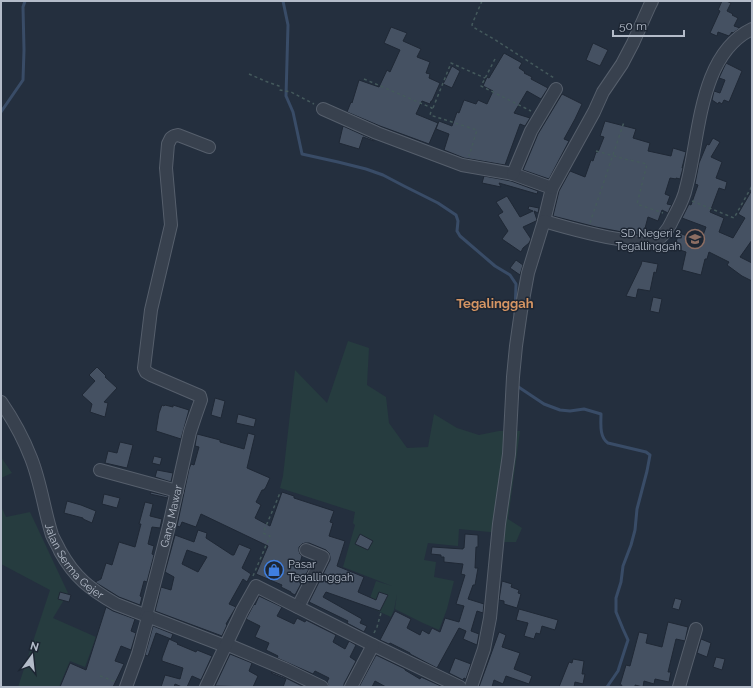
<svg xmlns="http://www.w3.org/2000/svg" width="753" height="688" viewBox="0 0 753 688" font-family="Raleway,sans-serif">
<rect width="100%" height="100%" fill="#242f3e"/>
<g fill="#263c3f">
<path d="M348,341L369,348L367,385L386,397L389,423L407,448L428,447L434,414L457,428L479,435L499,431H520L508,519L522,528L516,542H504L500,533L459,529L458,546L428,543L424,560L436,562L434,577L454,581L447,609L439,630L423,623L395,609L397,594L394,610L391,617L369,607L368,604L376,581L392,586L343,567L355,525L353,523L355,512L280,488L283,476L295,370L327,403Z"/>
<path d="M1,457L12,473L1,478Z"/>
<path d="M1,506L6,517L30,512L68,593L53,618L96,637L85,667L70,661L59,687H18L50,590L1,564Z"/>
</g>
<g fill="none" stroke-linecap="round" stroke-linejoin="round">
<g stroke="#394c67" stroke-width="3">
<path d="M283,1L288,25L286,96L293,112L302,154L338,162L366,169L383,175L404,186L438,203L456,215L458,221L457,231L460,236L495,266L510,275L516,284L515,314"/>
<path d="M1,112L23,80L24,50L23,7L25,1"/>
<path d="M517,386L544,404L560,410L570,411L584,409L601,414C601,423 599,437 608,443L646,452L650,455L647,471L637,509L635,530L631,545L623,566L621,582L616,598V612L623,629L628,640L626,646L618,671L607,687"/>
</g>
</g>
<g fill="#455162" stroke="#1f2835" fill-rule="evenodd">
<path d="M722,1H726L731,3L727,11L733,14L732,15L738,18L734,26L740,28L733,33L732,32L729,36L718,32L717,36L710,33L720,11L718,10Z"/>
<path d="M391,27L407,33L403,41L421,49L417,57L430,62L426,73L430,74L429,78L440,83L432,101H431L430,104L422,101L416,114L438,123L429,144L380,126L347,112L351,102L352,103L359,80L379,87L387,70L390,72L400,50L384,43Z"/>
<path d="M593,43L608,50L600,66L586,60Z"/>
<path d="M504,53L522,63L519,68L525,72L524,73L532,77L531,79L548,88L541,99L527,91L514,113L530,118L525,126L520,124L505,165L464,158L444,150L449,134L436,129L439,121L452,126L457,112L459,113L464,100L476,104L478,100L487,104L493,91L483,86L487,77L489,78Z"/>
<path d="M726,63L742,71L729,102L724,100L722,104L719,102L718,104L712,100L714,91L720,93L725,80L719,78Z"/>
<path d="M452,66L460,71L452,88L443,84Z"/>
<path d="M562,94L582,104L575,119L564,139L569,141L549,179L523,170L538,134Z"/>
<path d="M605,121L636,129L633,138L650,143L648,151L671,156L673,148L686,152L682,168H683L680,179L676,178V179L670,178L665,194L670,196L667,204L672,205L670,208L668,213L662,210L658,221L648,217L643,236L596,227L553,216L559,191L570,171L585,177L591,160L593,161L596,152H598L604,137L600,136Z"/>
<path d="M343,126L374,140V141L363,137L359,149L339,143Z"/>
<path d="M713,138L720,142L711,157L722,162L716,178L727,182L725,190L719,188L710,212L724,218L719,232L733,238L745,218L738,214L752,190V240L740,257L752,263V281L742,276L727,265L729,262L709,252L707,259H705L701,275L682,270L686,252L674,248L679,233L701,241L706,227L682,218L689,204L691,205L698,185L695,184L699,163L707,144L709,145Z"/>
<path d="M484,176L511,181L538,191L537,194L499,183L501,187L482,183Z"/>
<path d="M507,196L520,217L533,211L528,209L529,206L539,208L538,213L534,211L537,220L536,221L523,227L531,239L529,243L523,248L521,252L502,239L508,231L498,215L503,212L496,202Z"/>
<path d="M516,260L523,265L520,275L510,268Z"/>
<path d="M642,261L658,264L656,273L654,272L650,291L638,289L636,298L626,296L641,265Z"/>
<path d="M653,297L662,299L659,313L650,311Z"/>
<path d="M97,367L106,376L105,377L117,388L104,402L108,403L105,417L90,412L92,404L82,395L95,381L89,375Z"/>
<path d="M215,398L225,401L221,418L211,415Z"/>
<path d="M162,405L164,406L165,405L173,407V405L189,410L181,439L156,431L159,413Z"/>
<path d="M238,414L256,419L254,427L236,423Z"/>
<path d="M248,433L255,435L247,468L270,478L265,489H264V490H262L256,502L261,505L255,518L270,526L282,492L294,496V498L334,511L330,522L333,523L329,536L345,541L337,566L364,577L358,592L376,600L379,592L388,595L380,611L326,592L323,597L362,619L360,623L367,626L364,632L347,623L348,621L309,602L330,560V557L329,553L326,550L309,543H305L302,544L299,547V551L300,554L302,556L300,563L310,567L295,595L291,593V592L281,587L282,585L256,574L268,546L201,514L196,527L182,522L180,527L177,526L189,469L191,464L194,465L199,447L195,446L197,434L220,440V442L244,449Z"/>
<path d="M120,442L133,445L127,468L105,463L108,451L117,453Z"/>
<path d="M154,456L162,458L160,465L152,463Z"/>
<path d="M157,470L173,473L171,482L155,477Z"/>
<path d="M151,492L168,496V498L150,494Z"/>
<path d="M104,494L120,498L117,508L102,504Z"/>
<path d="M67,501L81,505L96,511L92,523L83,519V518L64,513Z"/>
<path d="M145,502L153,504L150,516L162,519L160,528L152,527L148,544L154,546L152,554L154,555L147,582L144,581L140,596L142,597L140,605L119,597L95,582L101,579L106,563L112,565L119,542L135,547L141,524H139Z"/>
<path d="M198,530L207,533L206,538L232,555H234L239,544L251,549L242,568L251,574L247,582L243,579L229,604L236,607L226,624L227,625L222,636L155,611L161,587L171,590L174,577L165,572L175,535L194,542ZM187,550L207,557L198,572L182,564Z"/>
<path d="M360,534L373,541L368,550L355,544Z"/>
<path d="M465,534L478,535V547H476L475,568H478L475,585H473L468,599L484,604L483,613L477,611L471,631L479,634L477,645L463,639L466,631L459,628L437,668L410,654V653L390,643L389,644L380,640L395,611L411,619L407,628L420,635L422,630L429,634L432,628L440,632L445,618L459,622L464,606L456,604L465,575L461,574L463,564L444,562V557H441V555L431,554L432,547L463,549V548H464Z"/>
<path d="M502,581L512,584L511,587L519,590L518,593L521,594L517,608L504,604V601L499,600Z"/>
<path d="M60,592L71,595L69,602L58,599Z"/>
<path d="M259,596L282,607L277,616L294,624L297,618L305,622L306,620L336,635L333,642L345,649L349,641L356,645L350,657L356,661L344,684V687H329L327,682L329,678L315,671L313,674L277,658L278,656L266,650L269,643L255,637L260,626L246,619L254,604L255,605Z"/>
<path d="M675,598L682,600L679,610L672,608Z"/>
<path d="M106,607L113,611L135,619L131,631L136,633L131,650L121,646L115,661L124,664L113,687H60L70,663L86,670Z"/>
<path d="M519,609L558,620L555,630L542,626L540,634L536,633L534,639L524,636L528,623L516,620Z"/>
<path d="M668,622L688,627L685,641L676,639L668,672H671L669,682L655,679L654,684L644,681L643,687L635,685V687H621L622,685H620L626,665L630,666L639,632L648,634L646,643L662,647Z"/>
<path d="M153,626L173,634L171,639L156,633L148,656L145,655Z"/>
<path d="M499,632L506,635L502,647L520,653L514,669L532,676L529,684L506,676L503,684L494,680L492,687H479Z"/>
<path d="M169,639L178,643L177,644L196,652L197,650L212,656L201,680L192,676L187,687H182L175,684L174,687H161L165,675L180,679L183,668L162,661V658Z"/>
<path d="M701,639L711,643L707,657L697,653Z"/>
<path d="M230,654L252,663L249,671L258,676L253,687L215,686Z"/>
<path d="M376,655L405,669V670L420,679L421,677L443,687H386L375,681L372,687H359Z"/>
<path d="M716,657L725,659L722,670L713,667Z"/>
<path d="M455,658L471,664L466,679L464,678L463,680L449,673Z"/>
<path d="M573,659L584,661L582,674H585L583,684L575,682L574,687H559L569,662L572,663Z"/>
<path d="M272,672L282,676L304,687H283L286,679L271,673Z"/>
</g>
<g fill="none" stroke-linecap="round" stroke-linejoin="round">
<defs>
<g id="minor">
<path d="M323,109L377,133L462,165L513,174L552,188L544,221"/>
<path d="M513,174L531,131L556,89"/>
<path d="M552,188L594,112L603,92L622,64L633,43L650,5L652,1"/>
<path id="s1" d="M1,402C12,418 24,440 31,458C41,483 44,510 52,535C54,540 58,546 60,551C75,578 90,589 116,604L225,646"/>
<path d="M100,470L177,491"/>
<path d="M298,607L323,557L306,550"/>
<path id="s2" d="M146,616L169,526L190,432L195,417L201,400L200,396L151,375L146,372L144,368L151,310L171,225L166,168L168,144L171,138L174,136L178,135L209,147"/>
<path d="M226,644L285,669L322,687"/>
<path d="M126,687L138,654L148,617"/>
<path d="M206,687L242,611L256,586L373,645L460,687"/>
<path d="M351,687L373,645"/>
<path d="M471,687L484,649L490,618L499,524L509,454L513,377L516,346L521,311L528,273L544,221C571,229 597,236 624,240C632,242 643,245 651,243C662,239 669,228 673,219C678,209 684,199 686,188C700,138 698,55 752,29"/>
<path d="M679,687L696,629"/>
</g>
</defs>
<use href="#minor" stroke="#565f6c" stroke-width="14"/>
<g stroke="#44595c" stroke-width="1.5" stroke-dasharray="3 3" stroke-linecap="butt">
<path d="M482,1L473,22L472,25L473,27L497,41L554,78"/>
<path d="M495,59L481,86L531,111"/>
<path d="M249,74L265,81L279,86L280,90L291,92L314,104"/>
<path d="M364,79L432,108L430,115L477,130L469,156"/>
<path d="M433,108L451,63L485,78"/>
<path d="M596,151L625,159L647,164L637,204L663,213"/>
<path d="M692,201L734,218L752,186"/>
<path d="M590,223L624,122"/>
<path d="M253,576L270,536L263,533L280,493"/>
<path d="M374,633L377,627L381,613"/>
<path d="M100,676L117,682"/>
</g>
<use href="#minor" stroke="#38414e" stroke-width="12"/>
</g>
<defs>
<symbol id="school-ring" viewBox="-11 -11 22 22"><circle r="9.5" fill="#1d2633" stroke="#8d6e63" stroke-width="1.5"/><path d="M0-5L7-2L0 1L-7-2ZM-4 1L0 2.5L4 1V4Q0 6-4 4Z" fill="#8d6e63"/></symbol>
<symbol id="shop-ring" viewBox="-11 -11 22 22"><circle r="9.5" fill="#1d2633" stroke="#3f7fe0" stroke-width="1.5"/><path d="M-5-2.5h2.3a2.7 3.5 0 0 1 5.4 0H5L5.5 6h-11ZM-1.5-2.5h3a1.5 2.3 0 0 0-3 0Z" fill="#3f7fe0"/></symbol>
</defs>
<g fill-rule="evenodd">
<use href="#school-ring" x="684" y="228" width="22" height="22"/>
<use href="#shop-ring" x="263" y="559" width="22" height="22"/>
</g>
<g text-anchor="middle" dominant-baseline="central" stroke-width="3" stroke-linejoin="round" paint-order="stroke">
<g font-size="11" fill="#b4bcc9" stroke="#1d2633" text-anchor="end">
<text x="681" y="233">SD Negeri 2<tspan x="681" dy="13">Tegallinggah</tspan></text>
<text x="288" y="564" text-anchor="start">Pasar<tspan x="288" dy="13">Tegallinggah</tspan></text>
</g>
<g font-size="11" fill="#b4bcc9" stroke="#1d2633">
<text stroke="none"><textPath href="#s2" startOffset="103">Gang Mawar</textPath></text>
<text stroke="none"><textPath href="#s1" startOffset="178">Jalan Serma Gejer</textPath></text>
</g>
<g font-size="13" font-weight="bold" fill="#d59563" stroke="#1d2633">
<text x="495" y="303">Tegalinggah</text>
</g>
</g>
<rect width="753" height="688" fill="none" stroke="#b4bcc9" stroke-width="4"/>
<g transform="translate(32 656) rotate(15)" stroke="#1d2633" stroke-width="3" paint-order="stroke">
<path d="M0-3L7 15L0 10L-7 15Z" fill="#b4bcc9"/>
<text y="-6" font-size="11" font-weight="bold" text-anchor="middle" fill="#b4bcc9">N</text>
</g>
<path d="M613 30v6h71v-6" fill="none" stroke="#b4bcc9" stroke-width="2"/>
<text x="619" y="30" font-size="12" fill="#b4bcc9" stroke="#1d2633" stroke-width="3" paint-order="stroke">50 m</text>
</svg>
